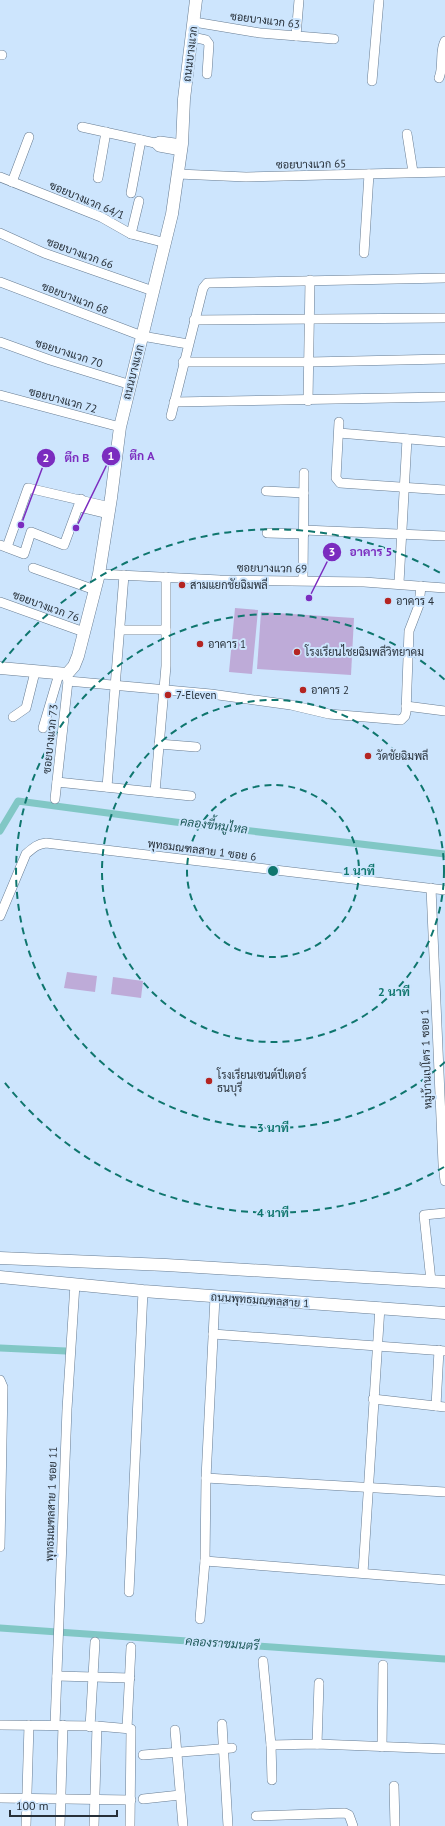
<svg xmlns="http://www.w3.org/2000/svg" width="445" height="1826" viewBox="0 0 445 1826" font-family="'PT Sans',Sarabun,sans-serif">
<rect width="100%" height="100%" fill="#cde5fd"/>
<g fill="#beabd8">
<path d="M235,608L258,610L252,674L229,672Z"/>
<path d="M261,612L354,618L351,675L257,669Z"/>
<path d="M67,972L97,976L95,992L64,988Z"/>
<path d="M113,977L143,981L141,998L111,994Z"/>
</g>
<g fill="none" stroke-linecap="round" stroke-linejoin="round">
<g stroke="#81c7c5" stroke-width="7">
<path d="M0,831L18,801L175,822L445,854"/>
<path d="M0,1348L66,1351"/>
<path d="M0,1628L445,1659"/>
</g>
<defs>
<g id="minor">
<path d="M194,22L260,33L334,39"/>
<path d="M296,36L299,0"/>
<path d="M192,37L206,40L209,44L207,74"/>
<path d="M0,55H2"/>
<path d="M439,78C444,67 439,51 445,41"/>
<path d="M372,81L379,0"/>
<path d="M82,127L155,143L159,147L181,151"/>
<path d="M407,134L413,172"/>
<path d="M155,143L160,141L182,144"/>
<path d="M178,174L246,177L445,172"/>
<path d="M0,177L101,217L131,234L166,243"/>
<path d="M98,178L106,132"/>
<path d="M12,182L29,137"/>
<path d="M131,193L141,140"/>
<path d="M0,233L44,253L153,291"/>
<path d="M131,234L139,201"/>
<path d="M364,253L369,174"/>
<path d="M0,282L142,336L188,344"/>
<path d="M194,320L445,318"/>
<path d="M0,342L50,360L131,385"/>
<path d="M183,362H309L445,359"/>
<path d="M0,395L120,427"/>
<path d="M308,401L310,280"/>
<path d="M174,402L445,397"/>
<path d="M171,416L203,288L207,283L445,278"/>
<path d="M339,422L336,478L340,483L445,490"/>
<path d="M339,433L445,442"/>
<path d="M266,491L304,493"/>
<path d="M79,507L108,514"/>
<path d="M304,530L445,536"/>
<path d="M267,533L304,534"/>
<path d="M0,545L24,554L31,532L64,545L81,499"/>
<path d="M7,547L28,488L110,507"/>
<path d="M33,568L95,590"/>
<path d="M99,574L220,580L364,582L445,588"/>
<path d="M303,580L304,473"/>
<path d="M399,583L407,439"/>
<path d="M0,602L84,632"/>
<path d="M120,630H166"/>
<path d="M65,674L68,681L211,694L291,705L329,714L401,720L405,716L406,712L409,631L419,605L421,586"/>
<path d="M406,706L445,711"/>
<path d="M13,717L26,708L35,672"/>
<path d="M43,728L59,674"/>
<path d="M159,744L196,747"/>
<path d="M57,782L191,796"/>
<path d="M107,787L124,575"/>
<path d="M155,792L166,666V577"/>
<path d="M55,799L68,681"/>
<path d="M431,888L443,1164L445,1181"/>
<path d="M0,916L26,854C33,848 37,844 46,843L445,890"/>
<path d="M431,1281L424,1215L445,1213"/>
<path d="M213,1334L445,1351"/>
<path d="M0,1380L3,1387L0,1547"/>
<path d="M373,1399L445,1407"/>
<path d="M436,1406L439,1350"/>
<path d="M206,1478L445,1492"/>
<path d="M205,1561L445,1580"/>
<path d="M363,1573L380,1307"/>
<path d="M129,1592L143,1291"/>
<path d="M200,1619L205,1561L206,1478L215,1297"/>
<path d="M263,1661L271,1745L272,1780"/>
<path d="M57,1676L130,1678"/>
<path d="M222,1724L228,1826"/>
<path d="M0,1725L97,1726L131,1729L130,1826"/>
<path d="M55,1725L67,1409L75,1284"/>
<path d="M90,1727L95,1642"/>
<path d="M127,1728L131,1647"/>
<path d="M175,1730L183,1826"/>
<path d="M317,1744L319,1683"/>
<path d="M271,1745L317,1744L445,1749"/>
<path d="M382,1747L383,1665"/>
<path d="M143,1755L232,1748"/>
<path d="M394,1786L395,1826"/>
<path d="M0,1798L131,1800"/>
<path d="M143,1799L180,1795"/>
<path d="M256,1816L345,1813L349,1815L353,1826"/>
<path d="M26,1826L29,1725"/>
<path d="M60,1826L63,1725"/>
<path d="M94,1826L97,1726"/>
</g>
<g id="major">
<path d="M0,668L67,674L74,666L78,656L99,574L111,498L120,427L172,214L182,144L184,99L196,0"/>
<path d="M0,1258L166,1265L445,1282"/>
<path d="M0,1277L143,1291L445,1313"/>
</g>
</defs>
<use href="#minor" stroke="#677c92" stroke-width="10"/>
<use href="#major" stroke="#677c92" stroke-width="13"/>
<use href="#minor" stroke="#fff" stroke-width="9"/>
<use href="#major" stroke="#fff" stroke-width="12"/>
</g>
<g fill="none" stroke="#0f766e" stroke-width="2" stroke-dasharray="7 5">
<circle cx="273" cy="871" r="86"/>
<circle cx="273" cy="871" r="171"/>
<path d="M445 1062A257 257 0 1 1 445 680"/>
<path d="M444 1167A342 342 0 0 1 2 1079M2 663A342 342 0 0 1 444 575"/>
</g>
<g fill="#b42522" stroke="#cde5fd" stroke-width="1.5">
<circle cx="182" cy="585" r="4"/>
<circle cx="388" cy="601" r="4"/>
<circle cx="200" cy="644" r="4"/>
<circle cx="297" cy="652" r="4"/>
<circle cx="303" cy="690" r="4"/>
<circle cx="168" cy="695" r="4"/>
<circle cx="368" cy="756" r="4"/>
<circle cx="209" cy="1081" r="4"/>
</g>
<g text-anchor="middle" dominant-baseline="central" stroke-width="4" stroke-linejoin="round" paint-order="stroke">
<g font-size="11" fill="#273039" stroke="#cde5fd">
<text transform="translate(265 20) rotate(7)">ซอยบางแวก 63</text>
<text transform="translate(190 54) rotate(-83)">ถนนบางแวก</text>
<text transform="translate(311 164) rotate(-1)">ซอยบางแวก 65</text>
<text transform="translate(87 200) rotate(23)">ซอยบางแวก 64/1</text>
<text transform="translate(80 253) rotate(20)">ซอยบางแวก 66</text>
<text transform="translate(75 298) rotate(21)">ซอยบางแวก 68</text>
<text transform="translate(69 353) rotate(18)">ซอยบางแวก 70</text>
<text transform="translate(133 372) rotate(-76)">ถนนบางแวก</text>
<text transform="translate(63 400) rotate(15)">ซอยบางแวก 72</text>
<text transform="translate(272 568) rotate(1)">ซอยบางแวก 69</text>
<text transform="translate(46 606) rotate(20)">ซอยบางแวก 76</text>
<text transform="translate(50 739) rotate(-84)">ซอยบางแวก 73</text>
<text transform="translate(202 850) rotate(7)">พุทธมณฑลสาย 1 ซอย 6</text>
<text transform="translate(426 1059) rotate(-92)">หมู่บ้านเปโตร 1 ซอย 1</text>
<text transform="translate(260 1300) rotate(4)">ถนนพุทธมณฑลสาย 1</text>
<text transform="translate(51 1504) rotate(-88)">พุทธมณฑลสาย 1 ซอย 11</text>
</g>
<g font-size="11" fill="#273039" stroke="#cde5fd" text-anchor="start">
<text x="190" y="585">สามแยกชัยฉิมพลี</text>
<text x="396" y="601">อาคาร 4</text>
<text x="208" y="644">อาคาร 1</text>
<text x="305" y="652">โรงเรียนไชยฉิมพลีวิทยาคม</text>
<text x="311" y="690">อาคาร 2</text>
<text x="176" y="695">7-Eleven</text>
<text x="376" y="756">วัดชัยฉิมพลี</text>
<text x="217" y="1075">โรงเรียนเซนต์ปีเตอร์<tspan x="217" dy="13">ธนบุรี</tspan></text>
</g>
<g font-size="12" font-style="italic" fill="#1f5a5a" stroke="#cde5fd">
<text transform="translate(214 825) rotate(7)">คลองขี้หมูไหล</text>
<text transform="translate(222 1643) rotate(4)">คลองราชมนตรี</text>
</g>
</g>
<circle cx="273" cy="871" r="6" fill="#0f766e" stroke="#cde5fd" stroke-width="2"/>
<g font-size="12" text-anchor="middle" font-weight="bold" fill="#0f766e" stroke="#cde5fd" stroke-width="4" stroke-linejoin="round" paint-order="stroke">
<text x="359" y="875">1 นาที</text>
<text x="394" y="996">2 นาที</text>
<text x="273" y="1132">3 นาที</text>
<text x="273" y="1217">4 นาที</text>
</g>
<path fill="none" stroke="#7b2cbf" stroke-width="1.5" d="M76 528L111 456M21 525L46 458M309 598L332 552"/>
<g fill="#7b2cbf" stroke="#cde5fd" stroke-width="1.5">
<circle cx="76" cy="528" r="4"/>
<circle cx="21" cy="525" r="4"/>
<circle cx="309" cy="598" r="4"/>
<circle cx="111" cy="456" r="10"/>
<circle cx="46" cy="458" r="10"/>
<circle cx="332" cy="552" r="10"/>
</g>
<g font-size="12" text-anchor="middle" font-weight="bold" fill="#fff">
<text x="111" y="460">1</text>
<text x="46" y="462">2</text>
<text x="332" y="556">3</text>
</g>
<g font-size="12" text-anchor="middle" font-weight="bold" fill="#7b2cbf" stroke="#cde5fd" stroke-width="4" stroke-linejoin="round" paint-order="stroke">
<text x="142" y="460">ตึก A</text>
<text x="77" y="462">ตึก B</text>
<text x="371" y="556">อาคาร 5</text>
</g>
<path d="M10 1810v6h107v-6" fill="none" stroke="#273039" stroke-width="2"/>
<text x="16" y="1810" font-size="12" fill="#273039" stroke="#cde5fd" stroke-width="3" paint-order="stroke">100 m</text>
</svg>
